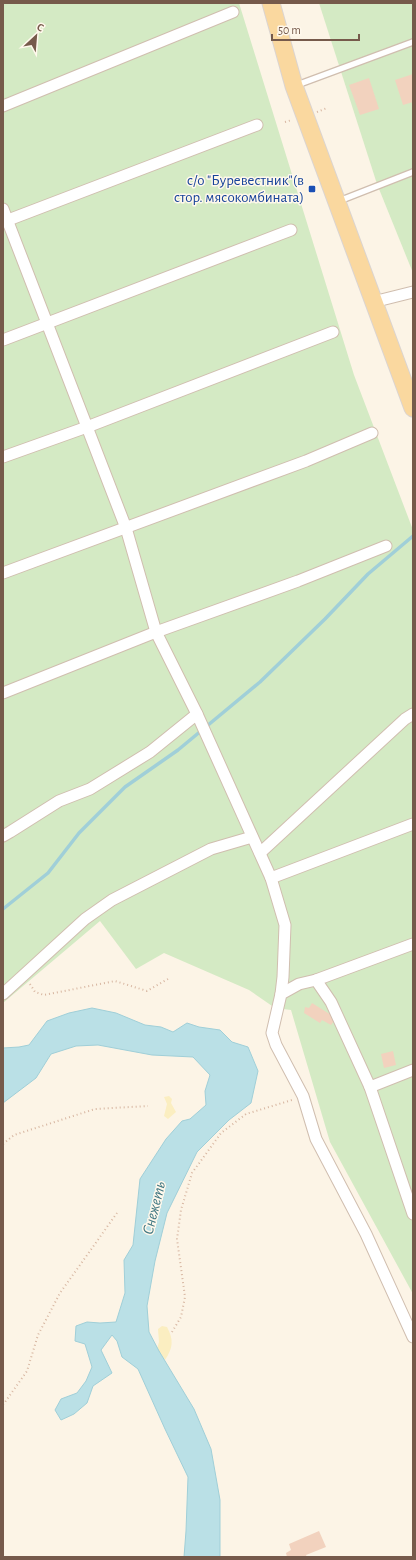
<svg xmlns="http://www.w3.org/2000/svg" width="416" height="1560" viewBox="0 0 416 1560" font-family="'Alegreya Sans',sans-serif">
<rect width="100%" height="100%" fill="#fcf4e6"/>
<g fill="#d4eac4">
<path d="M3,3H239L354,375L413,530V1294L330,1142L291,1010L275,1008L249,990L164,953L136,969L100,921L3,1003Z"/>
<path d="M319,3H413V273L377,184Z"/>
</g>
<g fill="#fbeec1">
<path d="M169,1096L172,1099L171,1103L176,1112L168,1119L164,1116L167,1104L164,1097Z"/>
<path d="M162,1326L167,1327C174,1340 173,1348 165,1360L157,1349L159,1342L158,1329Z"/>
</g>
<path fill="#bae0e6" stroke="#a0cfd8" d="M92,1008L116,1013L145,1025L161,1027L173,1032L187,1023L199,1027L220,1030L232,1042L248,1047L258,1071L251,1103L229,1120L197,1152L167,1213L155,1261L147,1306L149,1332L159,1351L194,1409L211,1449L220,1500V1557H184L186,1531L188,1477L165,1429L138,1369L122,1357L117,1341L112,1335L101,1350L112,1373L93,1386L87,1403L74,1414L61,1420L55,1410L61,1399L77,1393L86,1381L92,1367L85,1344L75,1341L76,1326L87,1322L100,1323L116,1322L125,1293L124,1260L133,1245L140,1179L166,1139L182,1121L190,1119L206,1105L205,1091L210,1075L193,1057L152,1055L98,1045L76,1046L51,1054L36,1078L3,1103V1048L19,1047L29,1045L47,1021L69,1013Z"/>
<g fill="none" stroke-linecap="round" stroke-linejoin="round">
<path stroke="#a0cfd8" stroke-width="3.5" d="M3,909L48,873L79,833L125,787L178,750L260,682L325,619L368,574L413,536"/>
</g>
<g fill="#f2d2be">
<path d="M413,74V102L403,105L395,80Z"/>
<path d="M369,78L379,109L360,115L349,85Z"/>
<path d="M312,1003L336,1018L331,1025L322,1020L320,1023L304,1013L305,1007L309,1008Z"/>
<path d="M393,1051L396,1065L384,1068L381,1054Z"/>
<path d="M319,1531L326,1547L306,1555L307,1557H287L286,1553L291,1550L289,1544Z"/>
</g>
<g fill="none" stroke-linecap="round" stroke-linejoin="round">
<defs>
<g id="service">
<path d="M297,85L413,42"/>
<path d="M339,201L413,172"/>
</g>
<g id="minor">
<path d="M3,106L233,12"/>
<path d="M3,209L126,528L156,632L197,714L271,878L285,925L283,977L281,994"/>
<path d="M3,222L257,125"/>
<path d="M373,302L413,292"/>
<path d="M3,340L291,230"/>
<path d="M3,457L87,427L333,332"/>
<path d="M3,573L306,461L372,433"/>
<path d="M3,693L156,632L298,581L386,546"/>
<path d="M3,836L10,832L59,801L90,789L150,752L197,714"/>
<path d="M260,853L405,719L413,714"/>
<path d="M271,878L413,824"/>
<path d="M413,944L316,980L299,984L281,994L272,1033L276,1045L303,1096L316,1139L366,1234L413,1337"/>
<path d="M316,980L331,1002L370,1087L413,1214"/>
<path d="M3,994L85,919L112,900L211,849L252,837"/>
<path d="M370,1087L413,1070"/>
</g>
<path id="primary" d="M271,3L294,86L413,408"/>
</defs>
<use href="#service" stroke="#d0beaf" stroke-width="8"/>
<use href="#minor" stroke="#d0beaf" stroke-width="13"/>
<use href="#primary" stroke="#dbd4d0" stroke-width="19"/>
<g stroke="#d7b6a1" stroke-width="2" stroke-dasharray="1 3" stroke-linecap="butt">
<path d="M317,112L327,108"/>
<path d="M285,122L292,120"/>
<path d="M30,984L35,992L44,995L115,981L147,991L168,979"/>
<path d="M3,1144L14,1135L95,1109L148,1106"/>
<path d="M172,1332L181,1317L185,1297L177,1239L181,1210L192,1173L221,1133L246,1114L292,1100"/>
<path d="M3,1405L27,1371L38,1335L60,1293L117,1213"/>
</g>
<use href="#service" stroke="#fff" stroke-width="5.5"/>
<use href="#minor" stroke="#fff" stroke-width="11"/>
<use href="#primary" stroke="#fad89f" stroke-width="17"/>
</g>
<rect fill="#1a4fb4" stroke="#fff8ec" stroke-width="1.5" x="308" y="185" width="8" height="8" rx="2"/>
<g text-anchor="middle" dominant-baseline="central" stroke-width="3" stroke-linejoin="round" paint-order="stroke">
<g font-size="15" fill="#164399" stroke="#fff8ec" text-anchor="end">
<text x="304" y="180">с/о "Буревестник"(в<tspan x="304" dy="17">стор. мясокомбината)</tspan></text>
</g>
<g font-size="16" font-style="italic" fill="#417782" stroke="#fff8ec">
<text transform="translate(154 1208) rotate(-76)">Снежеть</text>
</g>
</g>
<rect width="416" height="1560" fill="none" stroke="#765a4b" stroke-width="8"/>
<g transform="translate(36 36) rotate(26)" stroke="#fff8ec" stroke-width="3" paint-order="stroke">
<path d="M0-3L7 15L0 10L-7 15Z" fill="#765a4b"/>
<text y="-6" font-size="11" font-weight="bold" text-anchor="middle" fill="#765a4b">С</text>
</g>
<path d="M272 34v6h87v-6" fill="none" stroke="#765a4b" stroke-width="2"/>
<text x="278" y="34" font-size="12" fill="#765a4b" stroke="#fff8ec" stroke-width="3" paint-order="stroke">50 m</text>
</svg>
